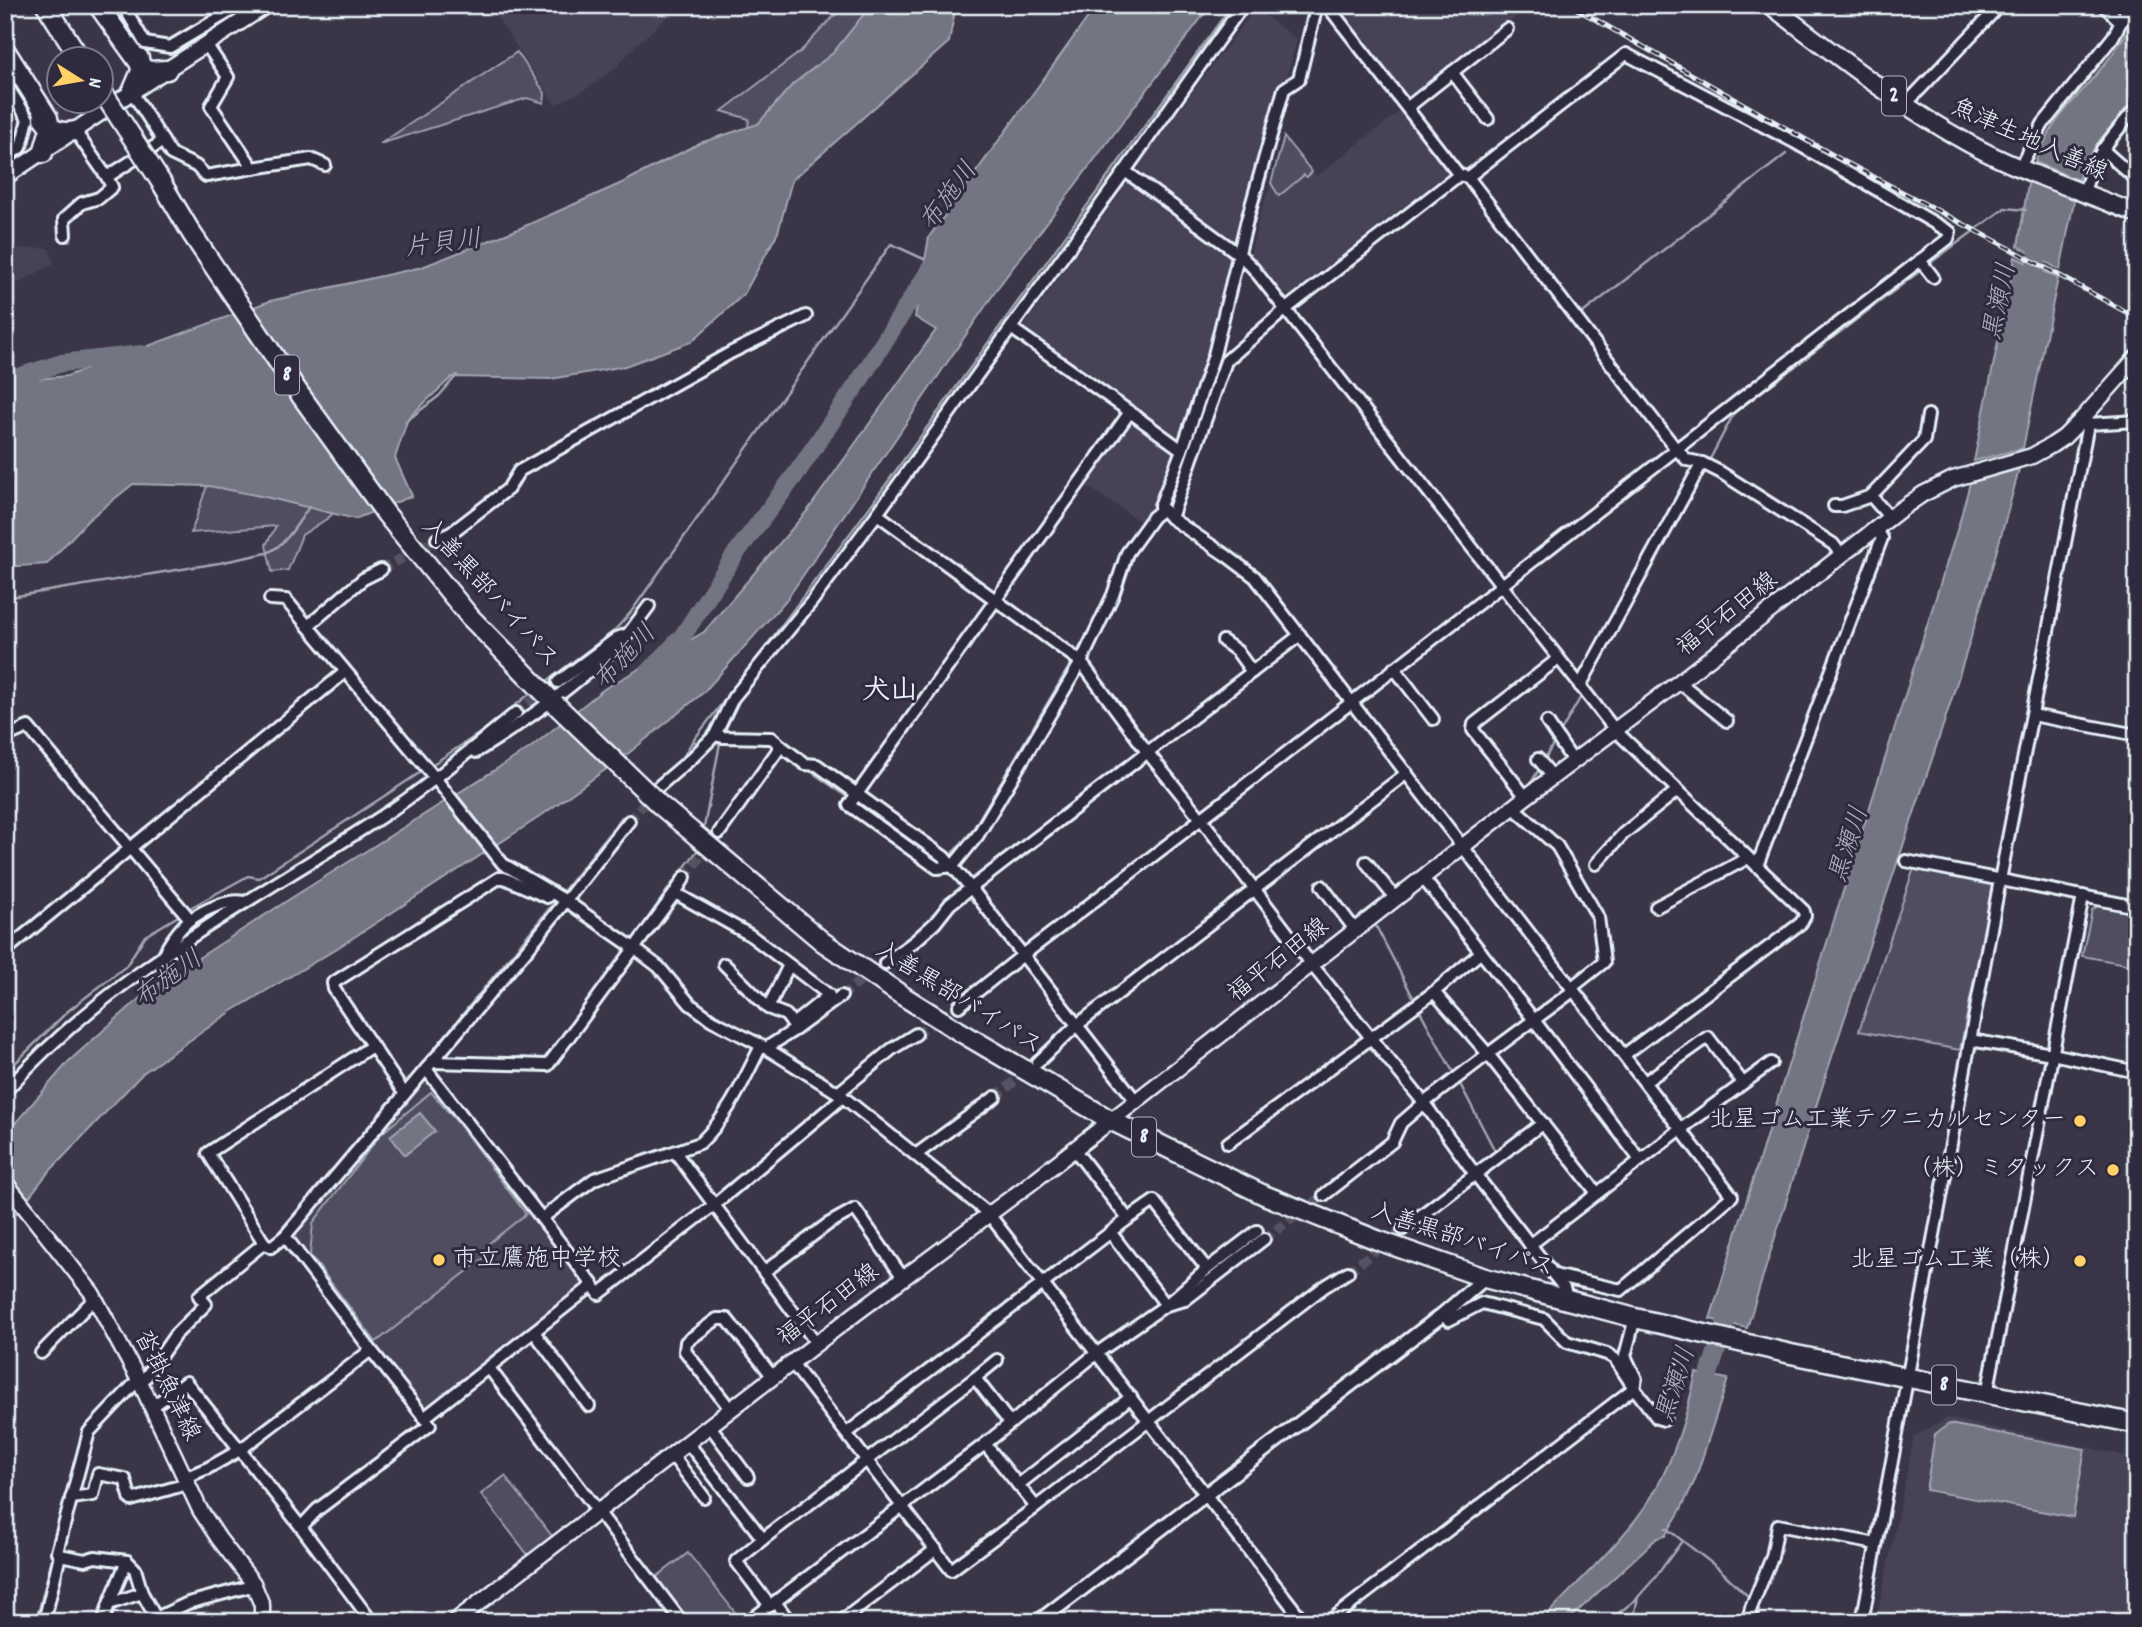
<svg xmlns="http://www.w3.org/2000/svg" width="2142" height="1627" viewBox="0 0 2142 1627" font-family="Dekko,'Klee One',sans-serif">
<rect width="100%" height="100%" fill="#3a3648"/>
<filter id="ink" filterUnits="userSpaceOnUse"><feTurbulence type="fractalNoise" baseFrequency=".0143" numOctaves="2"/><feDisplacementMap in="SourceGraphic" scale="14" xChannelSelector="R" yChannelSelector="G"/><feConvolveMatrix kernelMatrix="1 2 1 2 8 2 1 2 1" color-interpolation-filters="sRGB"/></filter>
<g filter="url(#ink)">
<g fill="#464354">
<path d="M489,5H681L637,44L615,69L583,91L555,105Z"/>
<path d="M1337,5H1531L1410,100Z"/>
<path d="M1255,8L1297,39L1286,81L1282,84L1238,241L1233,240L1143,174L1138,166Z"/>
<path d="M1400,111L1446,167V174L1290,295L1283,293L1250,255L1261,212L1271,183L1280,195L1305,174L1307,177L1312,172L1317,176Z"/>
<path d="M1129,181L1232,258L1210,354L1180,444L1022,329Z"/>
<path d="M49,248L54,263L5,291V249Z"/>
<path d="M1131,418L1179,453L1162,496L1144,524L1084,484Z"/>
<path d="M425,1075L587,1283L425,1414L290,1236Z"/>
<path d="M1947,1418L2137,1458V1622H1876L1914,1437Z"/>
</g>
<g fill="#504e5f" stroke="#9ca0ac" stroke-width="2">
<path d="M844,5H913L746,146L749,119L722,111L800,52Z"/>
<path d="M517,52L545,93L544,103L527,98L380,144Z"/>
<path d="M1284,137L1312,172L1307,177L1304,175L1279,196L1271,183Z"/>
<path d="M212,471L358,492L328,518L302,535L288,570L272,572L266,545L276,526L191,533Z"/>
<path d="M1914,868L1993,885L1960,1050L1859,1031Z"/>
<path d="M2099,905L2137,912V966L2082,956L2092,910Z"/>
<path d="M431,1092L457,1122L526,1214L488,1244L492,1252L376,1342L310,1255L313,1223L381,1134Z"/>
<path d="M505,1476L552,1536L528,1555L481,1494Z"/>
<path d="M688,1553L742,1621L686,1622L654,1579Z"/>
</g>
<g fill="#737482" stroke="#a2a6b1" stroke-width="2">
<path d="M871,5H956L949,42L792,180L778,232L744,294L691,342L625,366L551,379L452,377L408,418L395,458L412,496L355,519L270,498L209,486L133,484L88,520L47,564L5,567V382L67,376L270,301L422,267L516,230L622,183L700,143L758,124L793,84L833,53Z"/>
<path d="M1097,5H1211L999,286L787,599L704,692L630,752L535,820L328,954L232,1011L143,1073L47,1174L5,1228V1135L69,1061L149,990L296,895L530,748L604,689L704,632L808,510L936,330L915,317L929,237Z"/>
<path d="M2137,12V97C2115,123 2089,147 2078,180L2035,162C2042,147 2049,131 2059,118C2087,83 2119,54 2137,12Z"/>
<path d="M2029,178L2075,196L2060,270L2018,246Z"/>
<path d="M2015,257L2058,278L2023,448L1974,461Z"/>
<path d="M2019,469C1975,639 1917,804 1861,970C1820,1088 1784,1209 1747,1328L1710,1319L1788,1066L1959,524L1970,483Z"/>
<path d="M420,1113L435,1131L405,1155L390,1136Z"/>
<path d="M1696,1373L1728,1379L1695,1480L1679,1513L1665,1536L1657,1538L1566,1622H1540C1576,1583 1631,1535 1656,1489C1676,1453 1687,1414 1696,1373Z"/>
<path d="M1949,1424L2085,1449L2073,1517L1926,1490L1935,1434Z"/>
</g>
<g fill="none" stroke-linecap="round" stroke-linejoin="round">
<g stroke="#a2a6b1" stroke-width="2.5">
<path d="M1292,80L1309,5"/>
<path d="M1245,256L1290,90"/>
<path d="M1929,264L2005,208L2026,210"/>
<path d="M1230,310L1243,262"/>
<path d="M1579,316L1786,154"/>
<path d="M405,422L439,396L457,375"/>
<path d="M1684,451L1731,415"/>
<path d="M1708,463L1734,413L1924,268"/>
<path d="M1167,502L1169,500L1193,437L1210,384"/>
<path d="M1507,589L1678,455"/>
<path d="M5,598L219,563L267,553C286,545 297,524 309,507"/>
<path d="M1629,607L1705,468"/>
<path d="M1438,642L1502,593"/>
<path d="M1076,654L1094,623"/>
<path d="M543,684L614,631L631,612L891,244L926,260"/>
<path d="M1586,687L1616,631"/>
<path d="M1560,733L1583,693"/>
<path d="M692,742H702"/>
<path d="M712,743H769"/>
<path d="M685,754L692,742L758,657L866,512L1232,5"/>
<path d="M1544,760L1555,741"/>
<path d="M430,766L483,731L532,692"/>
<path d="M806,768L849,798"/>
<path d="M1525,788L1531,783L1541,766"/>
<path d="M855,802L941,863"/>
<path d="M1209,821L1286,760"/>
<path d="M703,833L720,743"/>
<path d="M948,858L972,831L1073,660"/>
<path d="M1392,892L1409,879"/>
<path d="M561,894L622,817"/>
<path d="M188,909L248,876L259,878L424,770"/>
<path d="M1370,909L1387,896"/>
<path d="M1376,926L1416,1003"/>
<path d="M631,943L671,885L701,846"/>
<path d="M1044,946L1204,825"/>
<path d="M965,1009L992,986"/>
<path d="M1419,1009L1454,1074"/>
<path d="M529,1059H545L611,971"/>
<path d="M5,1073L68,1011L126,966L145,936L180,915"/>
<path d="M1458,1080L1495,1151"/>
<path d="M404,1086L557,899"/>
<path d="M272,1240L399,1091"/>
<path d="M236,1273L260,1253"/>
<path d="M174,1330L193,1309"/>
<path d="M119,1393L131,1379"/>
<path d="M86,1429L100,1413"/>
<path d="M1666,1528L1718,1568L1752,1600"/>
<path d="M1756,1605L1759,1610L1757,1622"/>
<path d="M36,1622L53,1554"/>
<path d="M1607,1622L1638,1598"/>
<path d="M1633,1622L1638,1597L1654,1579L1682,1541"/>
</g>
<g stroke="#737482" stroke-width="18">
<path d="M2030,290L2042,235"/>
<path d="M5,381L62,363L142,354"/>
<path d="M648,673L682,637L736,553L796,474L858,383L934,263"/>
<path d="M1702,1396L1732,1303"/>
</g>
<g stroke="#545262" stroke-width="10" stroke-dasharray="10 5" stroke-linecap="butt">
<path d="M381,570L437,539"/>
<path d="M516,713L558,682"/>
<path d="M629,821L654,792"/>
<path d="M685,877L719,833"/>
<path d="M841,996L885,963"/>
<path d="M916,1034L959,1006"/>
<path d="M995,1097L1029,1070"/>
<path d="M1264,1239L1324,1195"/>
<path d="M1348,1272L1403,1229"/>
</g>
<defs>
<g id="minor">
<path d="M123,5L145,43L170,47L241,5"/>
<path d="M1243,5L1125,171L1240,255L1253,268L1615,730L1804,911L1805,916L1801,923L1624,1055"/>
<path d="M1317,5L1299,79L1284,89L1247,220L1214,355L1182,450L1160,506L1171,518L1227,556L1255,577L1732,1196L1621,1290L1554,1275"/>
<path d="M1327,5L1459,175"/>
<path d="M2121,22L2129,5"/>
<path d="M206,44L228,77L211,106L253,168L311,159L325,165"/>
<path d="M1452,72L1488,119"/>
<path d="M5,83L28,119L21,147L5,158"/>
<path d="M132,92L171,154L196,166L206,176L253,168"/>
<path d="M1905,105L2000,5"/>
<path d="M1408,107L1507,29"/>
<path d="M75,131L107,177L163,141"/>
<path d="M2102,149L2137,180"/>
<path d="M2020,167L2043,124L2113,37L2121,22L2103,5"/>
<path d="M1125,171L1011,328L1130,412"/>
<path d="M2084,192C2095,153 2112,137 2137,107"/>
<path d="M65,235L64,219L82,203L99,198L112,187L107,177"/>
<path d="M1920,260L1933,277"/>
<path d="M2136,278H2137"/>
<path d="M2088,424L2137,421"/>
<path d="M1702,463L1720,472L1833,544L1842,556"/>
<path d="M1834,506H1842L1871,496"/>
<path d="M1163,509L1153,517L1127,553L1113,595L1081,662L978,835L953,866L937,868L849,805L1130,412L1182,450"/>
<path d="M877,514L1011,328"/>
<path d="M1171,518L1226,361L1286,309L1459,175L1468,177L1676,449L1687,460L1702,463L1580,686"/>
<path d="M1890,518L1871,496L1924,440L1928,415"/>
<path d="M437,539L451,533L508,489L519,471L732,352L806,316"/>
<path d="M270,599L286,600L435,778L439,776"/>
<path d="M308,626L363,579L381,570"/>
<path d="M1223,641L1237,651L1252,672"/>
<path d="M1394,668L1433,719"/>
<path d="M558,682L617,638L628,634L649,606"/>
<path d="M1679,682L1727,721"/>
<path d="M2032,715L2137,735"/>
<path d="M1547,722L1573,761"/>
<path d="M715,735L723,737L772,738L781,746"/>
<path d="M5,737L28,727L190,919"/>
<path d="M476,752C531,718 583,681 628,634"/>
<path d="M1538,759L1553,777"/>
<path d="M435,778L503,864L566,901L634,948L659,967L690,1004L712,1020L766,1048L838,1093L988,1213L1304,1622"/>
<path d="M658,787L692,758L715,735L733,698L813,600L877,514L1081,662L1148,753L1202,820L1312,965L1424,1103L1475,1174L1564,1288L1568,1301"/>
<path d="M1526,797L1473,730L1474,724L1558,659"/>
<path d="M1513,807L1557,846L1598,917L1604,962L1571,988"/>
<path d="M719,833L781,746L805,764L817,765L944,857L971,888L1300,635"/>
<path d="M1906,861L2137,907"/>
<path d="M1366,862L1396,899"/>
<path d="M1596,864L1623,834L1678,790"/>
<path d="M1757,866L1882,538L1876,528"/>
<path d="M1423,878L1534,1020L1640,1160"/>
<path d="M1322,886L1356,931"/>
<path d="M675,893L685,877"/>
<path d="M1656,907L1748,858"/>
<path d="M5,951L345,672"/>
<path d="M164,954C169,943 181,926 191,919C204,910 229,898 244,902"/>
<path d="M885,963L915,941L935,923L950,904L971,888L1023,955C1334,720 1638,476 1948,239L1950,232L1794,142L1626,54L1468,177"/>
<path d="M724,964L768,1008L786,1015L796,1029"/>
<path d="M1573,991L1488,1054L1597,1193"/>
<path d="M959,1006L1023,955L1077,1025L1407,773"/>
<path d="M768,1008L789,965"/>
<path d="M1970,1040L2052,1054L2137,1072"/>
<path d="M766,1048L796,1029L841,996"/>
<path d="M431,1062L548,1065L675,893L750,935L829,995L793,1024"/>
<path d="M1037,1063L1077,1025L1136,1101"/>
<path d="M426,1069L593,1285"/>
<path d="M1645,1082L1708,1037L1743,1083"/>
<path d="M5,1092C109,974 252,902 381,817C429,786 472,748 516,713"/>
<path d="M404,1093L334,989L333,983L499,878H504L547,897L551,892"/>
<path d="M838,1093L892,1049L916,1034"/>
<path d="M1228,1143L1434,992L1481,952"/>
<path d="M1074,1149L1128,1219"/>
<path d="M675,1152L817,1344"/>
<path d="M917,1154L995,1097"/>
<path d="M1324,1195L1392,1142L1401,1123L1424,1103L1488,1054L1434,992"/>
<path d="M542,1218L594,1179L700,1143C728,1117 744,1080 761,1046"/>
<path d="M1403,1229L1543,1123"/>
<path d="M264,1243L208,1153L372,1046"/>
<path d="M1530,1245L1681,1129L1771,1063"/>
<path d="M1207,1269L1257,1231"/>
<path d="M764,1272L828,1224L855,1209L904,1279"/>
<path d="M1442,1315L1449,1320L1482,1303L1544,1319L1567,1342L1607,1354L1615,1359L1634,1388L1636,1379L1625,1356L1635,1318"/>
<path d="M534,1332L589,1406"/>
<path d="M371,1350L285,1236L530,946L629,821"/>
<path d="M41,1353L95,1298"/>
<path d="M792,1363L951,1570L1036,1507L985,1444"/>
<path d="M489,1368L682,1622"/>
<path d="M975,1378L997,1360"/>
<path d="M141,1384L175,1335L206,1304L199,1296L264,1243L271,1247L285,1236"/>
<path d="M1987,1394L2083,896"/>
<path d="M152,1407L186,1382L240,1450L371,1350L430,1425L317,1510L301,1527"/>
<path d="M731,1410L685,1351L686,1342L717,1319H727L773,1377"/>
<path d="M424,1418L593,1285L599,1294L714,1205L843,1097"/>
<path d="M710,1426L748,1477"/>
<path d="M847,1433L1128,1219L1154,1201L1207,1269L1166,1305L1111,1233"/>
<path d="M688,1443L763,1539"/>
<path d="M672,1455L704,1497"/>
<path d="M184,1478L208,1468L240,1450L301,1527L372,1622"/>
<path d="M1018,1485L1131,1397"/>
<path d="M71,1498L93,1495L98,1474L125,1479L131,1500L187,1484"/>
<path d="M1036,1507L1324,1287L1348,1272"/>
<path d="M60,1555L57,1552L89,1432L139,1379"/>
<path d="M775,1602L790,1622"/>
<path d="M109,1604L127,1561"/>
<path d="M770,1606L736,1561L763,1539L975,1378L1010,1423"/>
<path d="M44,1622L60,1555L85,1560L95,1557L127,1561L135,1569L142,1593L156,1618L188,1603L248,1587L253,1583"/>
<path d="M103,1622L109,1604L142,1593"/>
<path d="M748,1622L985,1444L1097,1353L1166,1305L1185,1300L1264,1239"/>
<path d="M840,1622L936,1549"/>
<path d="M1328,1622L1634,1388L1657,1418L1664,1420L1679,1369"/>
<path d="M1748,1622L1751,1608L1772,1557L1778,1525L1876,1544"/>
<path d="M1862,1622L2000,880L2088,424L2081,420"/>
</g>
<path id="tertiary" d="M1038,1622L1442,1315L1485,1278"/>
<g id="secondary">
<path d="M5,177L132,92L267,5"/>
<path d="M5,1182L92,1293L141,1384L200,1510L219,1539L253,1583L262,1605V1622"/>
<path d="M454,1622L855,1314L1027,1186L1526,797L1679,682L1901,509L1923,494L1953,479L2032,456L2052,445L2064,437L2081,420L2137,357"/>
</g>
<path id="primary" d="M1770,5C1834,53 1898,105 1968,143C2020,172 2082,191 2137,214"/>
<g id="trunk">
<path d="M46,5L81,60"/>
<path d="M98,5L143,68L149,71L167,70"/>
<path d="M5,50L48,118L50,129L43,153"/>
<path d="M132,92L141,71L139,58"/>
<path d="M43,118C52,131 61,134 75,131"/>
<path d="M161,182L192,234L299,393L386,514L470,617L555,704"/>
<path d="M660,805L823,942L903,996L957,1030L1110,1120L1264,1195L1377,1240L1485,1278L1635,1318L1791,1354L2137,1424"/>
</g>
</defs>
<use href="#minor" stroke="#e8f1f8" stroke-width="16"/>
<use href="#tertiary" stroke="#e8f1f8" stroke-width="18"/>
<use href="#secondary" stroke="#e8f1f8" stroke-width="19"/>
<use href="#primary" stroke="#e8f1f8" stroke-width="21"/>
<use href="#trunk" stroke="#e8f1f8" stroke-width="23"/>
<use href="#minor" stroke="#2f2a3d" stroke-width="10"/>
<use href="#tertiary" stroke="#2f2a3d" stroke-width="12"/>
<use href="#secondary" stroke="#2f2a3d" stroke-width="14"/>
<use href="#primary" stroke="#2f2a3d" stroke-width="16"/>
<use href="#trunk" stroke="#2f2a3d" stroke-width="18"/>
<defs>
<path id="rail" d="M1570,5L1845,162L2009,248L2137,318"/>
</defs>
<use href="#rail" stroke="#e8f1f8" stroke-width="5"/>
<use href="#rail" stroke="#2f2a3d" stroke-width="2.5" stroke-dasharray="8" stroke-linecap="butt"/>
<defs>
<g id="trunk-bridge">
<path d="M102,91L161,182"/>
<path d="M555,704L660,805"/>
</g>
</defs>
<use href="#trunk-bridge" stroke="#e8f1f8" stroke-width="23" stroke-linecap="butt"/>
<use href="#trunk-bridge" stroke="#2f2a3d" stroke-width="18"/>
</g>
</g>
<g fill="#ffd166" stroke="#2f2a3d" stroke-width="2.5">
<circle cx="2080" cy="1121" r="7"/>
<circle cx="2113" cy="1170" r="7"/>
<circle cx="439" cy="1260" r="7"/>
<circle cx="2080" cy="1261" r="7"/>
</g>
<g text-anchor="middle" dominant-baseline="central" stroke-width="6" stroke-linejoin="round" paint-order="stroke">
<g fill="#2f2a3d" stroke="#b0b5c0" stroke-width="2">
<rect x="1882" y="76.5" width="24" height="39" rx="5"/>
<rect x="275" y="355.5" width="24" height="39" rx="5"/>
<rect x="1132" y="1117.5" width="24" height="39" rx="5"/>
<rect x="1932" y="1365.5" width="24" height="39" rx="5"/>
</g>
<g font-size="23" font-weight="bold" fill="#e8f1f8">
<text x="1894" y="96">2</text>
<text x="287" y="375">8</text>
<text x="1144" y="1137">8</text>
<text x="1944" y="1385">8</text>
</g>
<g font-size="24" fill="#e8f1f8" stroke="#2f2a3d">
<text transform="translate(2029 141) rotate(24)">魚津生地入善線</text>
<text transform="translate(489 594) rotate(48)">入善黒部バイパス</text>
<text transform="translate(1728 615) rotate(-38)">福平石田線</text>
<text transform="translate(1279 961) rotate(-38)">福平石田線</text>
<text transform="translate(958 999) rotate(32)">入善黒部バイパス</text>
<text transform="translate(1462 1241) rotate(18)">入善黒部バイパス</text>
<text transform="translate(829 1306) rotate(-37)">福平石田線</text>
<text transform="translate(166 1386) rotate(64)">沓掛魚津線</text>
</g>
<g font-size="24" fill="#e8f1f8" stroke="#2f2a3d" text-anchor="end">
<text x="2066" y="1121">北星ゴム工業テクニカルセンター</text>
<text x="2099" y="1170">（株）ミタックス</text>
<text x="453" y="1260" text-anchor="start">市立鷹施中学校</text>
<text x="2066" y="1261">北星ゴム工業（株）</text>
</g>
<g font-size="26" font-style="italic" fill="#aeb2bd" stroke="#2f2a3d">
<text transform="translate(950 197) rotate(-54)">布施川</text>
<text transform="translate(443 245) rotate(-7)">片貝川</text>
<text transform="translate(2001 302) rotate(-78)">黒瀬川</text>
<text transform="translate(626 658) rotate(-47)">布施川</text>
<text transform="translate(1850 845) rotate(-72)">黒瀬川</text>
<text transform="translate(169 980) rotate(-36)">布施川</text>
<text transform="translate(1677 1385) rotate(-72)">黒瀬川</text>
</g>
<g font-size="28" font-weight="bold" fill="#e8f1f8" stroke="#2f2a3d">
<text x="890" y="693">犬山</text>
</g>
</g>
<rect width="2142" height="1627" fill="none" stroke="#2f2a3d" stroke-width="28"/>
<rect x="14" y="14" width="2114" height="1599" fill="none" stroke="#e8f1f8" stroke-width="2.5" filter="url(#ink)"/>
<g transform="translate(80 80) rotate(101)"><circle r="33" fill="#2f2a3d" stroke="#797a88" stroke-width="2"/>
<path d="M0-5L12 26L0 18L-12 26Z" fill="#ffd166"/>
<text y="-10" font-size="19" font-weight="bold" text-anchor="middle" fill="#e8f1f8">N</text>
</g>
</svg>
